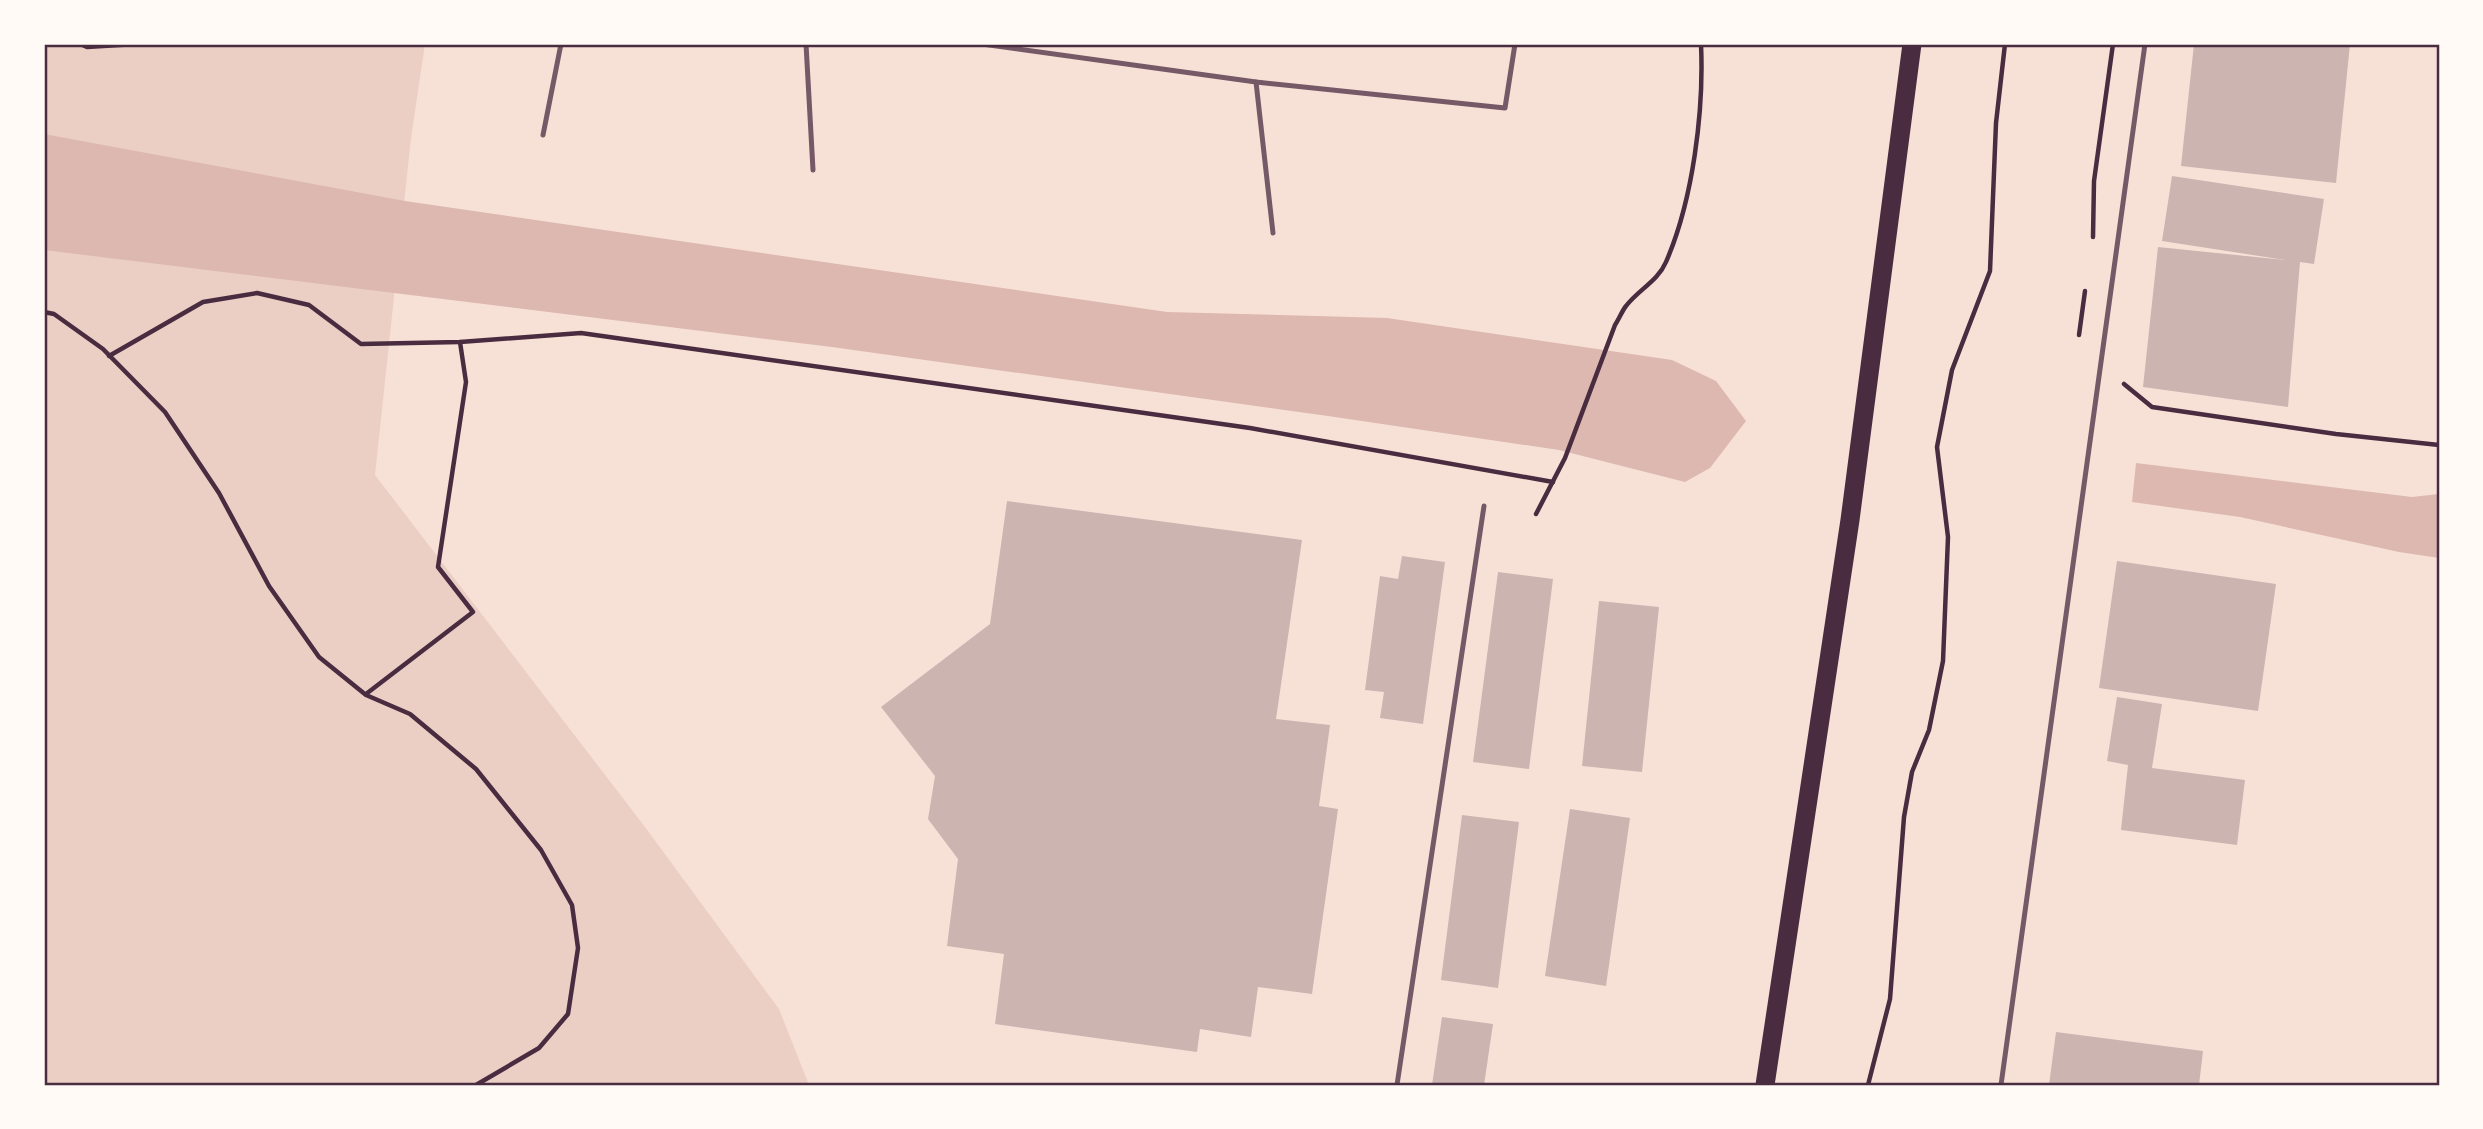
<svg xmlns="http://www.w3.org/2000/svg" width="2483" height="1129" viewBox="0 0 2483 1129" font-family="Manrope,sans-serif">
<rect width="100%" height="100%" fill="#f7e1d7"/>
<path fill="#ebcfc5" d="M44,44H425L411,138L375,475L645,827L779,1009L809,1085H44Z"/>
<g fill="#dcb8b0">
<path d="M44,134L405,201L1167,312L1387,318L1672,360L1716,381L1746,421L1710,468L1685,482L1559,450L1328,416L832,347L44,250Z"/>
<path d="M2136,463L2412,497L2439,494V558L2399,552L2240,517L2132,502Z"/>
</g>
<g fill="#ccb4b1">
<path d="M2194,44H2350L2336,183L2181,166Z"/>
<path d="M2172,176L2324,199L2314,264L2300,262L2288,407L2143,387L2158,247L2285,260L2162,241Z"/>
<path d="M1007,501L1302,540L1276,719L1330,725L1319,806L1338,809L1312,994L1258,987L1251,1037L1200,1029L1197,1052L995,1024L1004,954L947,946L958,859L928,819L935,776L881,707L990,624Z"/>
<path d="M1402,556L1445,562L1423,724L1380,718L1384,692L1365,690L1380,576L1398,579Z"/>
<path d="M2117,561L2276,584L2258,711L2099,688Z"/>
<path d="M1498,572L1553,579L1529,769L1473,762Z"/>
<path d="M1599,601L1659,607L1642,772L1582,766Z"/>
<path d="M2117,697L2162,704L2152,768L2245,780L2237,845L2121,830L2128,765L2107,761Z"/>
<path d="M1570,809L1630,818L1606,986L1545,976Z"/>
<path d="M1462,815L1519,822L1498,988L1441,980Z"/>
<path d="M1442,1017L1493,1024L1484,1085H1432Z"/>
<path d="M2056,1032L2203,1051L2199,1085H2049Z"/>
</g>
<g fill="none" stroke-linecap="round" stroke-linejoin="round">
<g stroke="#4a2c40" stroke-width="4.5">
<path d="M80,44L87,47L136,44"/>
<path d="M2093,237L2094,181L2113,44"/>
<path d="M44,312L54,314L103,349L165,412L219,493L269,586L319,657L366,695L410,714L476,769L541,850L572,905L578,948L568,1014L539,1048L476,1085"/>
<path d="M2079,335L2085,291"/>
<path d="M109,356L203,302L257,293L309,305L361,344L460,342L581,333L1250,428L1553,482"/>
<path d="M2124,384L2152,407L2336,434L2439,445"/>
<path d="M1536,514L1565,458L1615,325C1619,319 1622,311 1626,306C1638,290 1658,281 1666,262C1693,200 1704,111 1701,44"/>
<path d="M366,694L473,612L438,567L466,382L460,342"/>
<path d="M1868,1085L1890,999L1904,817L1912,772L1929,730L1943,661L1948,537L1937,447L1952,370L1990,271L1996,123L2005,44"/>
</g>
<g stroke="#755966" stroke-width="5">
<path d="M806,44L813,170"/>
<path d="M982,44L1256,82L1505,108L1515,44"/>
<path d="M1256,82L1273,233"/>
<path d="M543,135L561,44"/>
<path d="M1397,1085L1484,506"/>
<path d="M2001,1085L2145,44"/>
</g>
<path stroke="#4a2c40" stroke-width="19" d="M1765,1085L1850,520L1912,44"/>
</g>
<rect width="2483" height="1129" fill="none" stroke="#fffaf5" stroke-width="91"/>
<rect x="46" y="46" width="2392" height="1038" fill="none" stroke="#4a2c40" stroke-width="2.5"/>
</svg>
